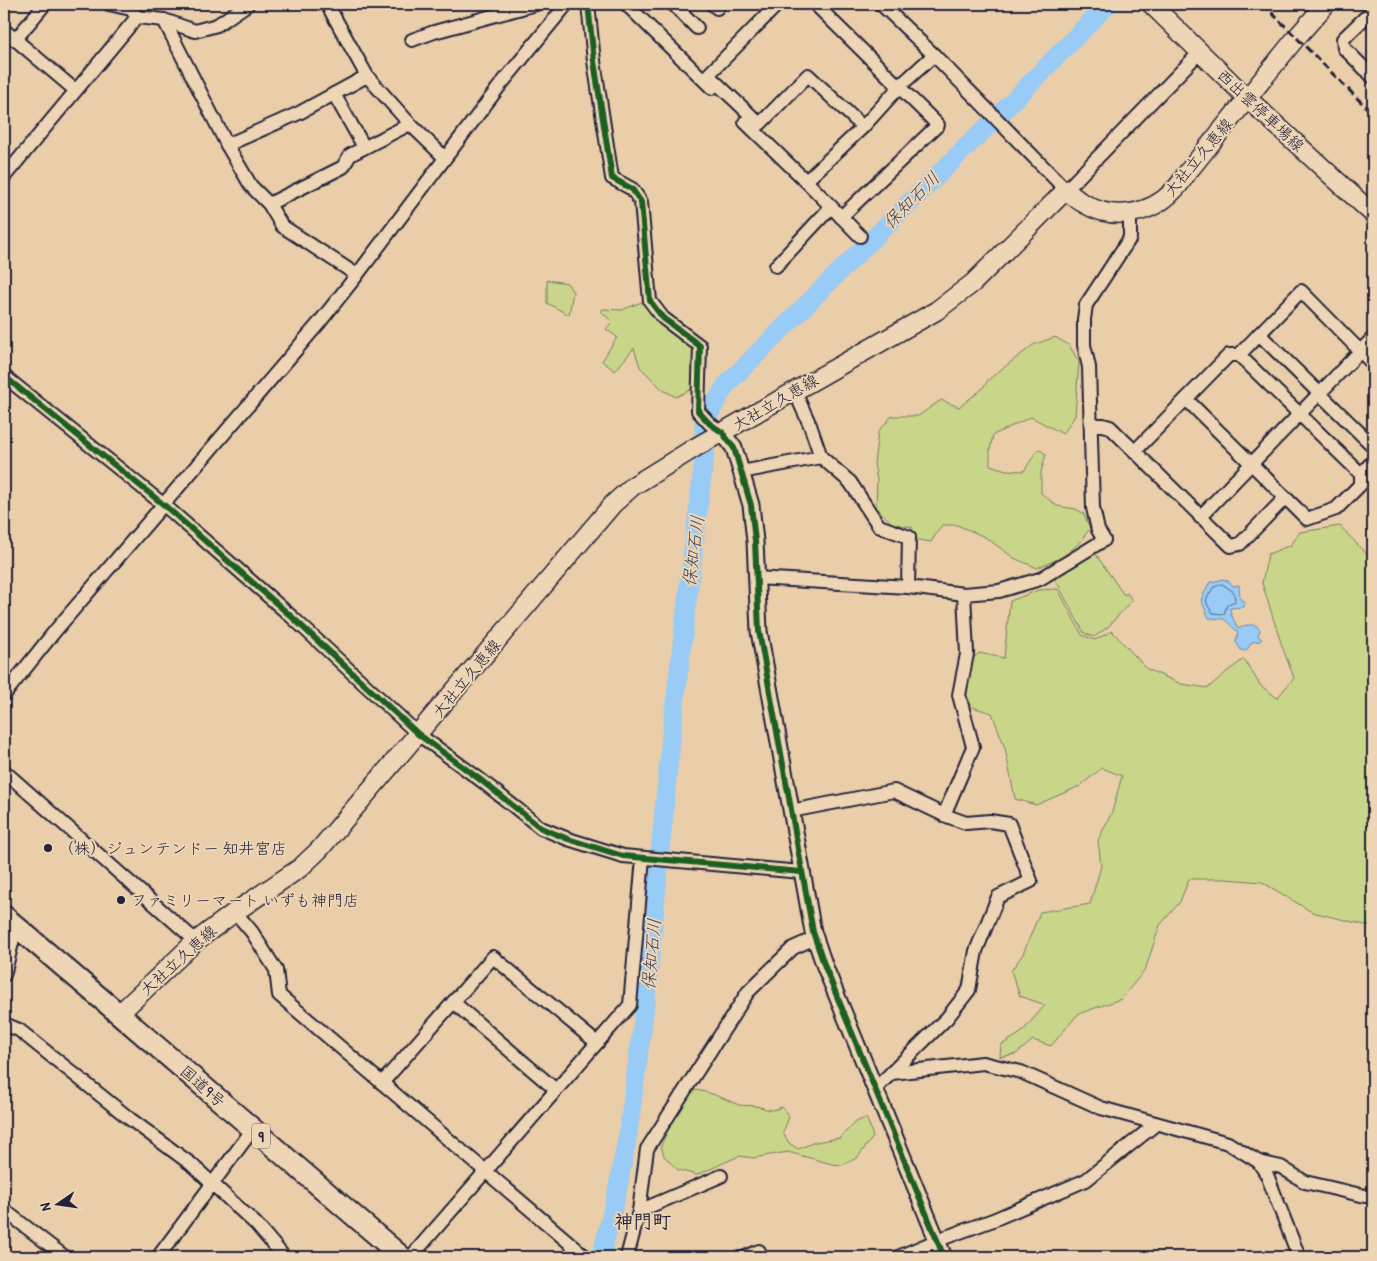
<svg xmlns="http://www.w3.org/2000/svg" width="1377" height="1261" viewBox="0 0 1377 1261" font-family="'Patrick Hand','Klee One',sans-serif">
<rect width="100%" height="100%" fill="#eaceaa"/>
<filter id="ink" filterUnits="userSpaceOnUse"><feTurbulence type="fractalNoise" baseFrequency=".02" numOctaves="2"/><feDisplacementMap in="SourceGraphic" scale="10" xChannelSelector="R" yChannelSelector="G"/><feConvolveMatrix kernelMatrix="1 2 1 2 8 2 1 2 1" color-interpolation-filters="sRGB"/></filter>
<g filter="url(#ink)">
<g fill="#c9d588" stroke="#767c62">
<path d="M547,280L567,283L573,292L569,315L547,303Z"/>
<path d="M644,301L695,349L694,388L676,397L663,390L640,367L634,348L615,371L602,361L617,337L606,329L612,322L601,311L603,309L622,310Z"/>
<path d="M1055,337L1069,345L1079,362L1075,416L1063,434L1031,417L993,435L990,450V465L1006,470L1024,471L1038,449L1046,454L1041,472V493L1057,506L1076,509L1084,514L1090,529L1077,545L1063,557L1037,568L1014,558L985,537L957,525H942L931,542L913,539L912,527L893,524L876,508L877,480L874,464L878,432L892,416H918L941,400L959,407L981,390L989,379L1033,345Z"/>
<path d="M1340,526L1373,561V927L1312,912L1262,882L1225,879H1189L1180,902L1160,925L1145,970L1121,999L1078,1014L1051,1046L1033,1040L1016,1054L1000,1057L1001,1045L1021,1033L1045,1005L1020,996L1011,971L1023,954L1040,912L1090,904L1101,866L1098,840L1112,812L1122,776L1102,768L1080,786L1036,805L1015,799L1005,748L992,713L972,707L964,689L967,664L979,653L1004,658L1010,601L1039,590L1058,589L1082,635L1095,640L1112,631L1147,669L1181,684L1208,688L1229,670L1244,659L1260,685L1277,698L1294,678L1282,646L1262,583L1268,554L1291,545L1300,532Z"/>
<path d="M1095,553L1124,595L1127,593L1132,600L1108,627L1094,637L1084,633L1054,577Z"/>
<path d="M693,1090C710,1091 724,1099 739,1105C744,1106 750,1105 755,1106C769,1108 767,1113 782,1107L789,1117L783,1133L789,1143L798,1149L815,1142L840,1138L855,1122L866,1118L869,1124L873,1137L857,1158L842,1165L832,1164L788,1152L753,1158L739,1156L697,1175L678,1170L664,1156L661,1146L674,1114Z"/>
</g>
<path fill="#98cbf5" stroke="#6987ab" d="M1223,579L1228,581L1233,586L1239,585L1240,599L1245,602L1244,607L1230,608L1231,614L1238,629L1246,625H1256L1260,630L1258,636L1262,639L1260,641L1252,642L1246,651L1241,650L1236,642L1238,632L1224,619L1209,618L1201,600L1209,583Z"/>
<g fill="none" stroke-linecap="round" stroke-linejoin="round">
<path stroke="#516685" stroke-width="1" d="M1222,584L1234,592L1235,601L1227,605L1224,614L1213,613L1208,606L1206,600L1213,588Z"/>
<path stroke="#98cbf5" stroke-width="19" d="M601,1257L616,1197L628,1134L646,999L672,728L705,451L704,423L726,385L842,269L1001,113L1108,4"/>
<defs>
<g id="minor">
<path d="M109,4L131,9L137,17L164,20L195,31L217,25L248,4"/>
<path d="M327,4L367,76L410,124L444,157"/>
<path d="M588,4L594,61L612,178L632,189L641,202L650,301L663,318L700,346L698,411L710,424L722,432"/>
<path d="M626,4L712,88"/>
<path d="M673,4L697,28"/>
<path d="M712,4L717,8"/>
<path d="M778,4L708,75L760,124L808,75L863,127"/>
<path d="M815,4L938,125L841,217"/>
<path d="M881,4L934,55L1066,190L1200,52"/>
<path d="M1373,10L1343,39L1344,48L1373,77"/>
<path d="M164,20L227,145L251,186L269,204L282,226L357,275"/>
<path d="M4,30L75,90"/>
<path d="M15,40L45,4"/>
<path d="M412,40L434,32L536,4"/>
<path d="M334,94L364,147"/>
<path d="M745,122L806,181"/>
<path d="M227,145L299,113L367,76"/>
<path d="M4,177L137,17"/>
<path d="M269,204L343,167L350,155L410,124"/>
<path d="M860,236L806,181L863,127L900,86L934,55"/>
<path d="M776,266L831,207"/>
<path d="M1259,334L1373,446"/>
<path d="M1239,355L1301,291L1373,364"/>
<path d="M4,376L164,505L292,617L418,734L482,781L541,828L568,839L623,856L801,872"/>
<path d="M794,390L810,425L821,457"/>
<path d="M1091,425H1103L1110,427L1231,546L1240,544L1285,498"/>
<path d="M1135,451L1229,355H1239L1361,474V484L1336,509L1307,519L1186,399"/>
<path d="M741,472L821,457L850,482L879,526L909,537L908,587"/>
<path d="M1361,474L1373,461"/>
<path d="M1200,517L1373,338"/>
<path d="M756,578L908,587L964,594L999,591L1040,579L1104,540L1098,530L1093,508L1089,367L1084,345V319L1086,305L1130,238V214"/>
<path d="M4,695L55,631L319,323L357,275L498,88L567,4"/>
<path d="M4,771L196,941"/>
<path d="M791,811L894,791L944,815L966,823L990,821L1009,824L1031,881L998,897L976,951L969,990L947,1018L875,1089"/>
<path d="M944,815L973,747L959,695L967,654L964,594"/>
<path d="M235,912L252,932L276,970L279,995L586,1257"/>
<path d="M4,975L16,927"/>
<path d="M453,1002L556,1090"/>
<path d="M4,1024L19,1030L130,1119L191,1164L256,1224L284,1257"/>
<path d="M892,1073L983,1063L1021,1072L1101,1108L1228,1143L1259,1162L1267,1175L1299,1257"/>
<path d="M382,1083L493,957L597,1043"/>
<path d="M1259,1162L1281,1167L1305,1182L1365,1196L1373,1194"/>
<path d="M4,1210L65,1257"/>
<path d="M639,1211L721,1176"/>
<path d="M158,1257L253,1129"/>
<path d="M411,1257L630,1005L643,858"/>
<path d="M627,1257L639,1211L647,1149L748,992L793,948L815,938"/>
<path d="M745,1257L759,1251L761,1257"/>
<path d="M898,1257L938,1240L993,1220L1086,1180L1156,1124"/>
</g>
<path id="tertiary" d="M722,432L734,448L751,505L755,541L759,631L813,932L825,967L944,1257"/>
<g id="secondary">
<path d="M1151,4L1247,98L1373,214"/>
<path d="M119,1014L196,941L235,912L300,868L319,850L613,504L633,486L696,447L936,311L973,283L1066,190C1072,195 1078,201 1085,204C1113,221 1150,215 1173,191C1179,186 1183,179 1187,173L1296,38L1326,4"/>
</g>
<path id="trunk" d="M4,916L119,1014L402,1257"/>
</defs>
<use href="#minor" stroke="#22223b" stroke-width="16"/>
<use href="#tertiary" stroke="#22223b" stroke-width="19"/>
<use href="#secondary" stroke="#22223b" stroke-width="21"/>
<use href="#trunk" stroke="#22223b" stroke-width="24"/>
<use href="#minor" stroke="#eed5b5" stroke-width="12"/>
<use href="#tertiary" stroke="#eed5b5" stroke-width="15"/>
<use href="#secondary" stroke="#eed5b5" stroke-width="18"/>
<use href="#trunk" stroke="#eed5b5" stroke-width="20"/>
<path stroke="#22223b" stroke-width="3" stroke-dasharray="8 4" stroke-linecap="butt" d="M1263,4L1373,114"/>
<defs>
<g id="cycleway">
<path d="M588,4L594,61L612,178L632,189L641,202L650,301L663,318L700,346L698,411L710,424L722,432L734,448L751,505L755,541L759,631L813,932L825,967L944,1257"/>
<path d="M4,376L164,505L292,617L418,734L482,781L541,828L568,839L623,856L801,872"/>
</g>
</defs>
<use href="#cycleway" stroke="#eed5b5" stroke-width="9"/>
<use href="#cycleway" stroke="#1b5e20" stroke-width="6"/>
</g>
</g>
<g fill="#22223b" stroke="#eed5b5" stroke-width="2">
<circle cx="48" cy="848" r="5"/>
<circle cx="121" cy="900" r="5"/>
</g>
<g text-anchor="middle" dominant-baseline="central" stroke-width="4" stroke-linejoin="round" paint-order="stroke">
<rect fill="#eed5b5" stroke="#5f5860" stroke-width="1" x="252" y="1123.5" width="18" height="25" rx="4"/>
<g font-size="15" font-weight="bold" fill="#22223b">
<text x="261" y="1136">9</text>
</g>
<g font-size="16" fill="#22223b" stroke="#eed5b5">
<text transform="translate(1261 110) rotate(43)">西出雲停車場線</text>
<text transform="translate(1198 157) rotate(-50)">大社立久恵線</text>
<text transform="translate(775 402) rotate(-30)">大社立久恵線</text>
<text transform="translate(466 678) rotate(-50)">大社立久恵線</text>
<text transform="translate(178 960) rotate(-42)">大社立久恵線</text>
<text transform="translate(203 1086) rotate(41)">国道9号</text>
</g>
<g font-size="16" fill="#22223b" stroke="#eed5b5" text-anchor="start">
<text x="58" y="848">（株）ジュンテンドー 知井宮店</text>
<text x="131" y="900">ファミリーマート いずも神門店</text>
</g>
<g font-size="18" font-style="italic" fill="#3a4460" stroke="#eed5b5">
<text transform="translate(911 200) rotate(-45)">保知石川</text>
<text transform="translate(693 551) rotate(-83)">保知石川</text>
<text transform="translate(651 954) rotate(-85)">保知石川</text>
</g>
<g font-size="19" font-weight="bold" fill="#22223b" stroke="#eed5b5">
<text x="643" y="1221">神門町</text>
</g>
</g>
<rect width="1377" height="1261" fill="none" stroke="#eed5b5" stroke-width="20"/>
<rect x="10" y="10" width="1357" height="1241" fill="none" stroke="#22223b" stroke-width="2" filter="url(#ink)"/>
<g transform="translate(58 1204) rotate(257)" stroke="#eed5b5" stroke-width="4" paint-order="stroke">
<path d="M0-4L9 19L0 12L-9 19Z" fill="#22223b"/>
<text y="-8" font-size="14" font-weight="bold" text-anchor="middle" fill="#22223b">N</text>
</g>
</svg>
